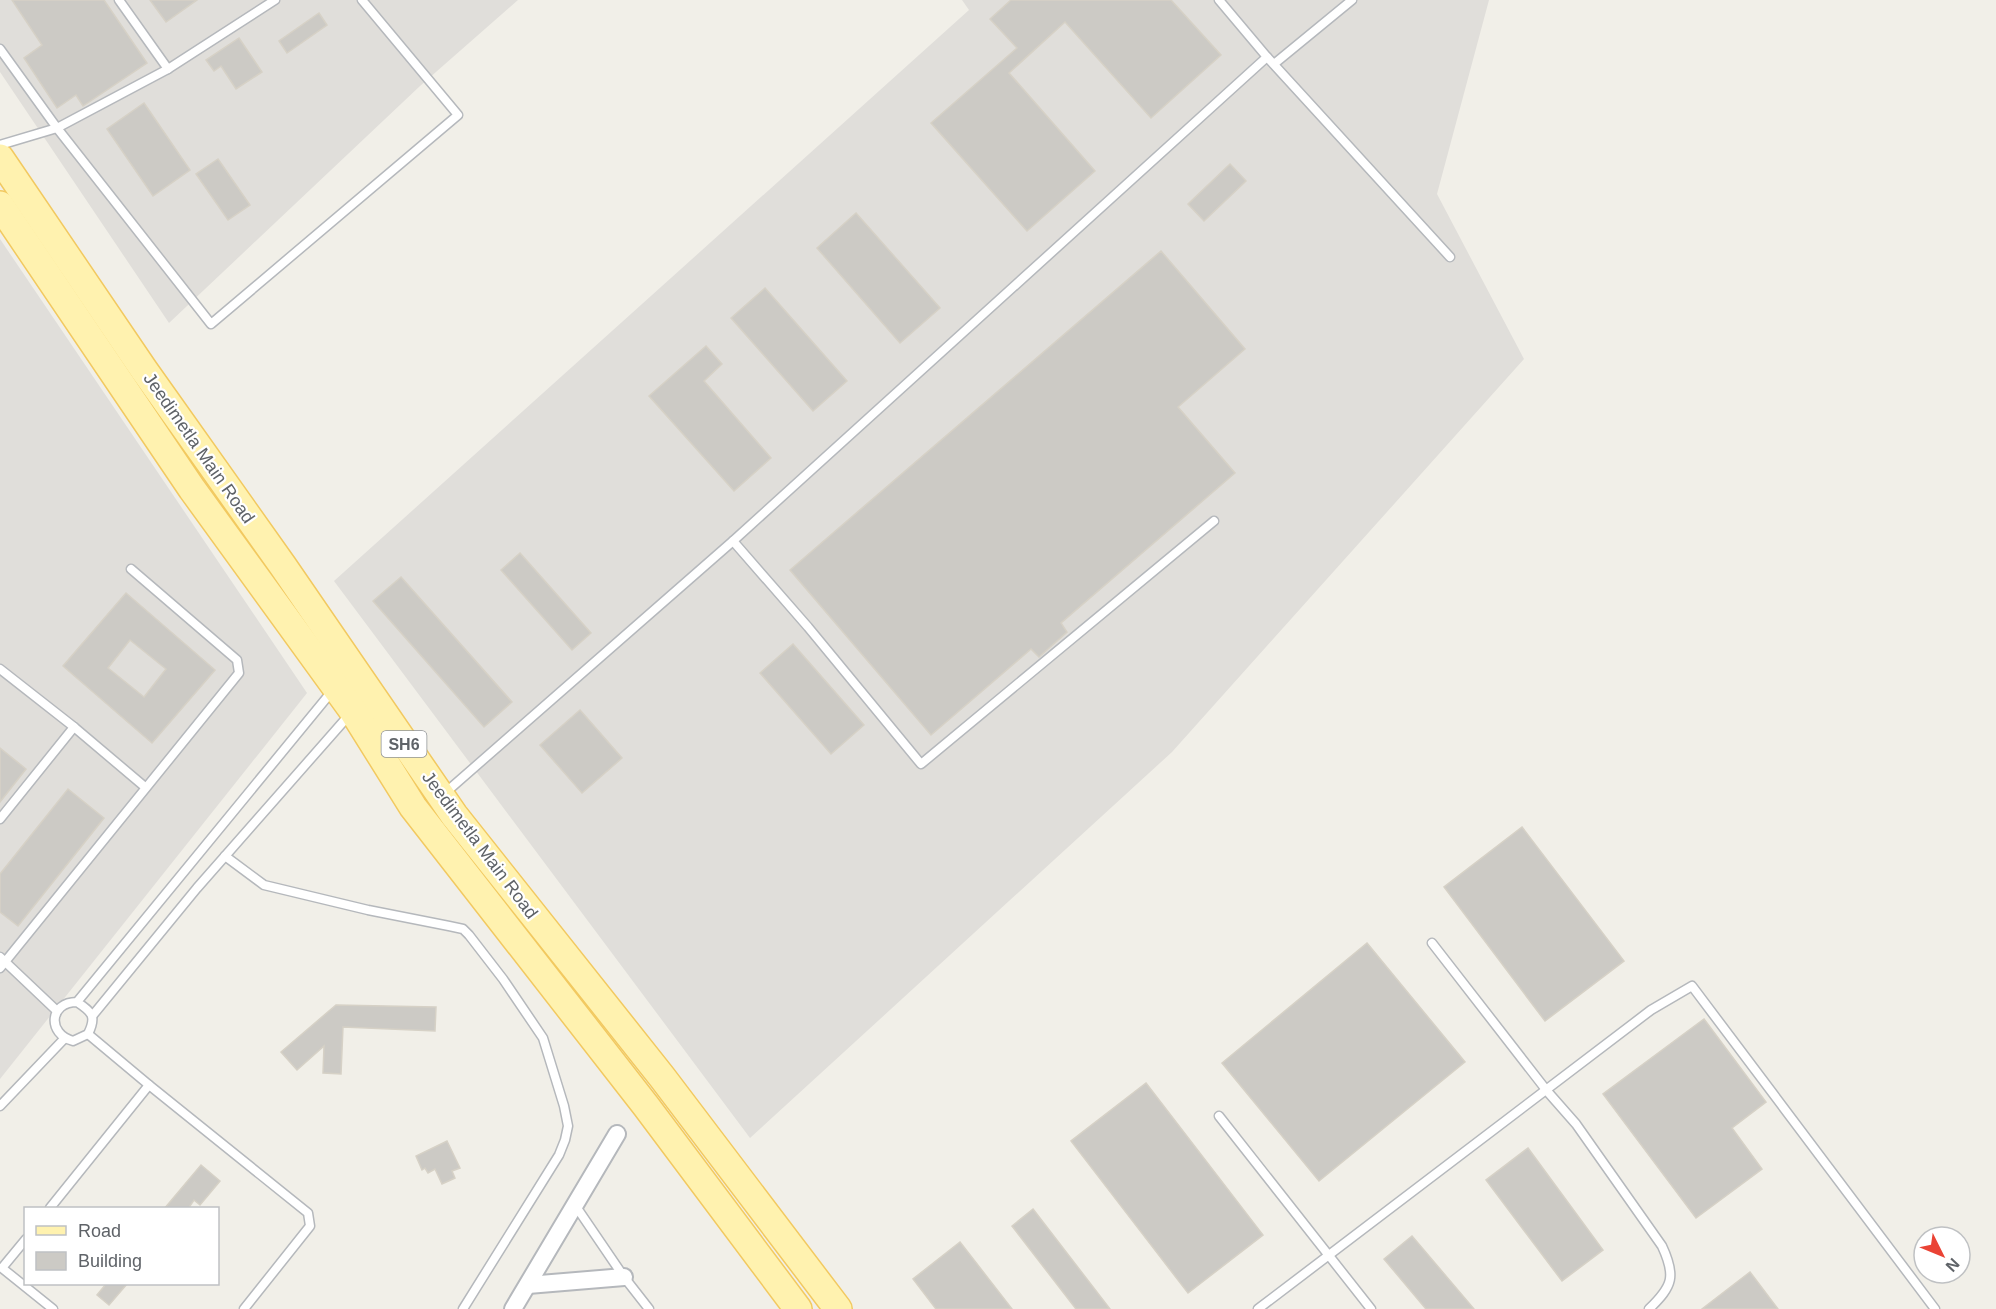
<svg xmlns="http://www.w3.org/2000/svg" width="1996" height="1309" viewBox="0 0 1996 1309" font-family="Arial,sans-serif">
<rect width="100%" height="100%" fill="#f1efe8"/>
<g fill="#e0deda">
<path d="M0,0H518L420,86L169,323L0,72Z"/>
<path d="M962,0H1489L1437,194L1524,359L1172,752L750,1138L334,581L969,10Z"/>
<path d="M0,239L307,693L0,1079Z"/>
</g>
<g fill="#cccac5" stroke="#d6d1c6" stroke-width="1.5" fill-rule="evenodd">
<path d="M12,0H104L147,63L83,106L76,95L57,108L24,58L42,45Z"/>
<path d="M150,0H197L166,22Z"/>
<path d="M1011,0H1171L1221,55L1151,118L1065,22L1009,73L1095,171L1027,231L931,123L1017,48L990,19Z"/>
<path d="M319,13L327,25L287,53L279,41Z"/>
<path d="M239,38L262,72L236,89L221,66L214,71L206,60Z"/>
<path d="M144,103L190,170L153,196L107,129Z"/>
<path d="M218,159L250,205L228,220L196,174Z"/>
<path d="M1230,164L1246,181L1204,221L1188,204Z"/>
<path d="M856,213L940,308L900,343L817,248Z"/>
<path d="M1161,251L1245,349L1178,407L1235,473L1061,623L1067,632L1039,657L1031,649L931,735L790,570Z"/>
<path d="M765,288L847,381L813,411L731,318Z"/>
<path d="M706,346L722,364L704,381L771,458L734,491L649,396Z"/>
<path d="M520,553L591,633L572,650L501,570Z"/>
<path d="M401,577L512,702L484,727L373,601Z"/>
<path d="M126,593L215,670L152,743L63,666ZM130,640L166,669L144,697L108,668Z"/>
<path d="M793,644L864,725L831,754L760,673Z"/>
<path d="M580,710L622,758L582,793L540,745Z"/>
<path d="M0,748L26,769L0,802Z"/>
<path d="M68,789L104,818L18,926L0,912V874Z"/>
<path d="M1522,827L1624,961L1545,1021L1444,887Z"/>
<path d="M1367,943L1465,1062L1319,1181L1222,1063Z"/>
<path d="M336,1005L436,1007L435,1031L343,1027L341,1074L323,1073L324,1046L297,1070L281,1052Z"/>
<path d="M1704,1019L1766,1102L1732,1128L1762,1169L1696,1218L1603,1094Z"/>
<path d="M1146,1083L1263,1235L1188,1293L1071,1141Z"/>
<path d="M447,1141L460,1168L452,1171L455,1178L442,1184L435,1169L428,1173L425,1168L422,1170L416,1156Z"/>
<path d="M1528,1148L1603,1250L1562,1281L1486,1180Z"/>
<path d="M201,1165L220,1181L200,1205L194,1200L188,1209H164Z"/>
<path d="M1033,1209L1110,1309H1076L1012,1226Z"/>
<path d="M1412,1236L1474,1309H1426L1384,1259Z"/>
<path d="M960,1242L1012,1309H936L913,1279Z"/>
<path d="M1750,1272L1778,1309H1702Z"/>
<path d="M106,1284H127L109,1305L97,1295Z"/>
</g>
<g fill="none" stroke-linecap="round" stroke-linejoin="round">
<defs>
<g id="lane">
<path d="M119,0L168,69"/>
<path d="M275,0L168,69L57,128L211,324L458,115L362,0"/>
<path d="M1219,0L1267,57L1450,257"/>
<path d="M0,49L57,128L0,145"/>
<path d="M1274,64L1352,0"/>
<path d="M733,541L808,627L921,764L1214,521"/>
<path d="M0,669L74,727L0,819"/>
<path d="M74,727L145,787"/>
<path d="M445,793L733,541L1267,57"/>
<path d="M225,856L264,885L368,910L449,926L463,929L469,935L503,979L543,1038L564,1106L568,1126L565,1140L559,1155L463,1309"/>
<path d="M1432,943L1547,1091L1576,1124L1662,1246C1676,1276 1673,1286 1649,1309"/>
<path d="M0,957L57,1011"/>
<path d="M0,968L239,673L237,660L131,569"/>
<path d="M77,1002C92,1012 97,1016 88,1034L73,1041C47,1034 49,1002 77,1002L333,690"/>
<path d="M93,1015L197,888L350,714"/>
<path d="M88,1034L149,1085L308,1213L310,1226L244,1309"/>
<path d="M0,1106L64,1039"/>
<path d="M1219,1116L1371,1309"/>
<path d="M575,1205L624,1277L649,1309"/>
<path d="M50,1208L149,1085"/>
<path d="M26,1239L2,1268L53,1309"/>
<path d="M1258,1309L1651,1010L1692,986L1935,1309"/>
</g>
<g id="street">
<path d="M528,1285L624,1277"/>
<path d="M513,1309L617,1134"/>
</g>
<g id="primary">
<path d="M0,158L144,370L283,566L454,815L662,1077L838,1309"/>
<path d="M0,205L192,489L353,711L413,807L646,1106L798,1309"/>
</g>
</defs>
<use href="#lane" stroke="#b5b8bc" stroke-width="11"/>
<use href="#street" stroke="#b5b8bc" stroke-width="20"/>
<use href="#primary" stroke="#f2c960" stroke-width="30"/>
<use href="#lane" stroke="#fff" stroke-width="8"/>
<use href="#street" stroke="#fff" stroke-width="16"/>
<use href="#primary" stroke="#fff2af" stroke-width="27"/>
</g>
<g text-anchor="middle" dominant-baseline="central" stroke-width="4.5" stroke-linejoin="round" paint-order="stroke">
<rect fill="#fff" stroke="#8f9295" stroke-width="1.5" x="381.5" y="731" width="45" height="26" rx="4.5"/>
<g font-size="16" font-weight="bold" fill="#5f6368">
<text x="404" y="744">SH6</text>
</g>
<g font-size="18" fill="#5f6368" stroke="#fff">
<text transform="translate(199 448) rotate(55)">Jeedimetla Main Road</text>
<text transform="translate(480 845) rotate(53)">Jeedimetla Main Road</text>
</g>
</g>
<rect x="24" y="1207" width="195" height="78" fill="#ffffff" stroke="#bfc1c3" stroke-width="1.5"/>
<rect x="36" y="1226" width="30" height="9" fill="#fff2af" stroke="#bfc1c3" stroke-width="1.5"/>
<text x="78" y="1237" font-size="18" fill="#5f6368">Road</text>
<rect x="36" y="1252" width="30" height="18" fill="#cccac5" stroke="#bfc1c3" stroke-width="1.5"/>
<text x="78" y="1267" font-size="18" fill="#5f6368">Building</text>
<g transform="translate(1942 1255) rotate(133)"><circle r="28" fill="#ffffff" stroke="#bfc1c3" stroke-width="1.5"/>
<path d="M0-4.5L10 22L0 15L-10 22Z" fill="#ea4335"/>
<text y="-9" font-size="16" font-weight="bold" text-anchor="middle" fill="#5f6368">N</text>
</g>
</svg>
